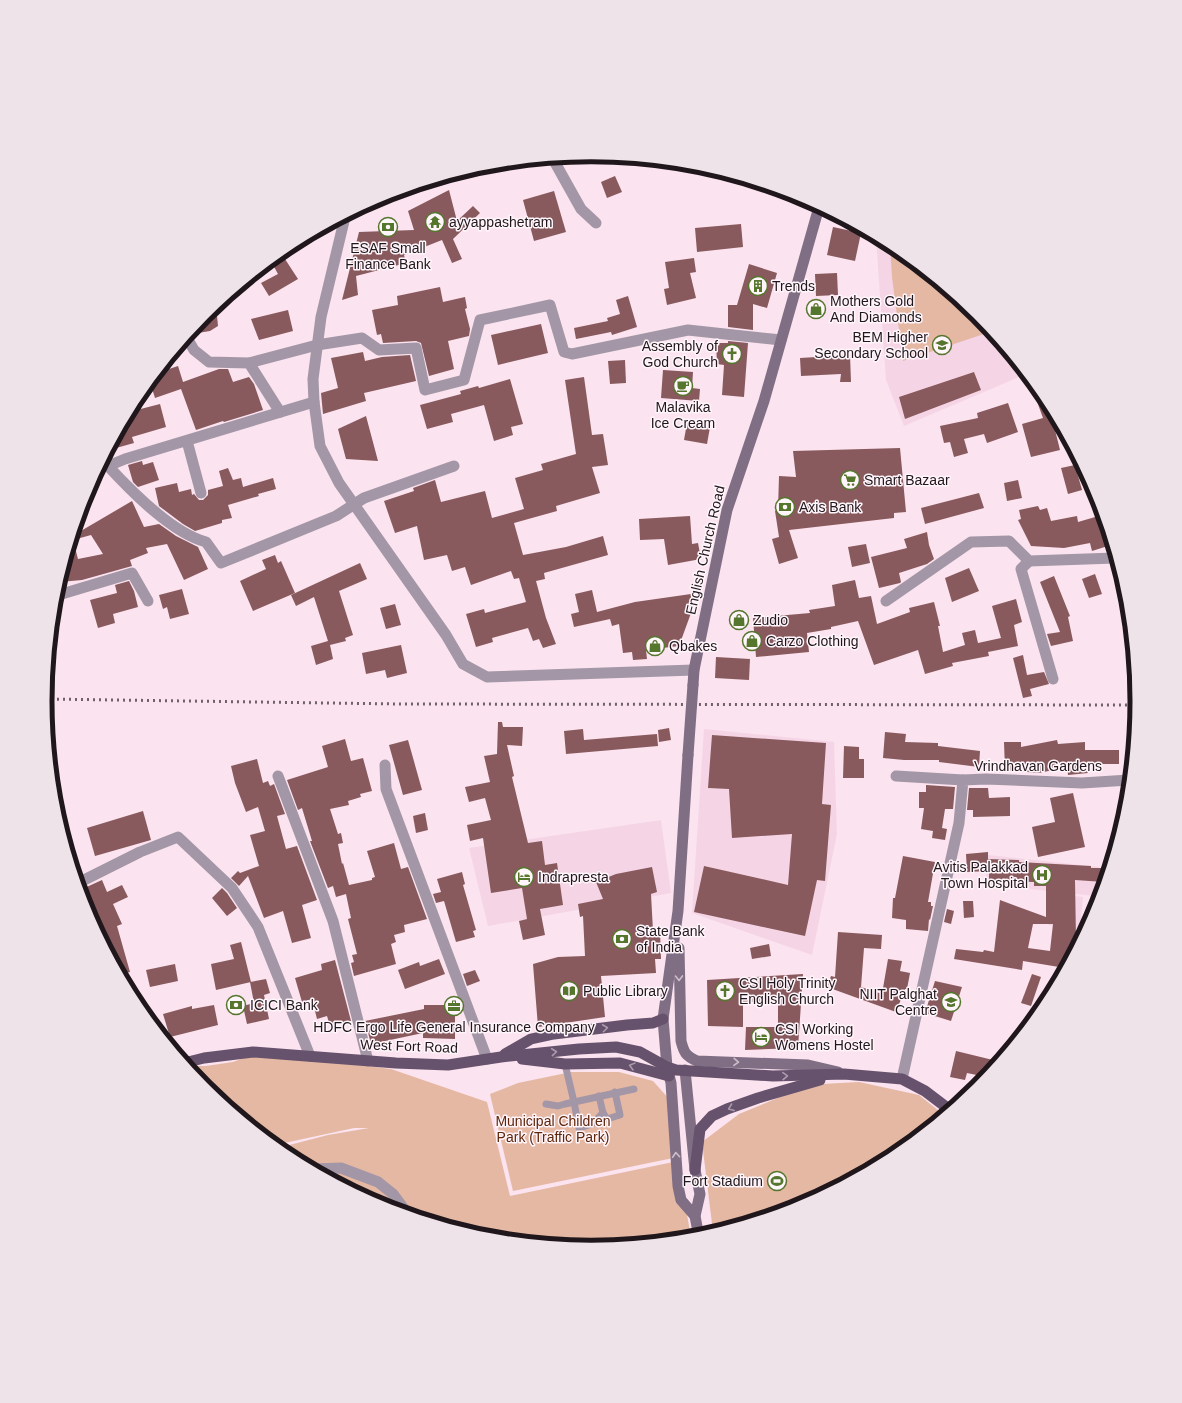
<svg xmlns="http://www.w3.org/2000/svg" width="1182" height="1403" viewBox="0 0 1182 1403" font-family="Helvetica,sans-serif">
<rect width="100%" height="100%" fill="#fbe3ef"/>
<g fill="#f5d5e5">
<path d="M876,238L895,248L977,316L1026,374L904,426L886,380Z"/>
<path d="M704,729L834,742L837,834L812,955L692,913Z"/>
<path d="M661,820L671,893L488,926L469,848Z"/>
<path d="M988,855L1099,867L1095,896L985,884Z"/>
<path d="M1052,893L1083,897L1080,929L1048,925Z"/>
</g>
<g fill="#e5b8a4">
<path d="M890,245L977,316L990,332L903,361L892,277Z"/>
<path d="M255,1054L327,1061L391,1069L487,1102L510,1196L678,1161L691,1238L591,1247L484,1237L382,1206L287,1155L278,1148L328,1135L369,1128H354L275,1145L205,1087L189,1069L194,1066H206L233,1062Z"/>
<path d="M571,1072H619L653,1081L670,1100L678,1157L513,1191L490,1094L518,1083Z"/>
<path d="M859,1082L919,1095L944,1115L894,1156L800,1206L713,1232L702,1142L739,1114L802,1088L822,1084Z"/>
</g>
<g fill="#885a5d" fill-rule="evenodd">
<path d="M615,176L622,192L607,198L601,182Z"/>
<path d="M449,190L457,221L473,206L480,213L453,239L462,259L452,263L442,240L404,255L406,263L356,276L358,295L342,300L359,232L414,230L408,211Z"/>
<path d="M554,191L566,232L534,241L523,200Z"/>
<path d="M741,224L743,247L697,252L695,228Z"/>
<path d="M833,227L861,233L855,261L827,255Z"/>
<path d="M283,256L298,279L269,296L261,283L278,274L272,263Z"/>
<path d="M694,258L696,272L690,273L696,298L667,305L664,289L669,288L665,262Z"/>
<path d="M749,264L777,273L767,308L753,304V330L728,327V305H737Z"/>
<path d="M837,273L838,295L816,296L815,274Z"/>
<path d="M440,287L443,302L465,297L467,308L465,309L470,329L469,336L448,341L454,369L429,376L421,343L416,341L383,343L381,334L377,335L372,310L398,305L397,296Z"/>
<path d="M628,296L637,327L612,335L611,332L576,339L574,328L608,321L607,318L620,314L616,300Z"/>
<path d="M216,306L218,326L210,331L192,334L191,332L205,315Z"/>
<path d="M288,310L293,331L259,340L251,319Z"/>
<path d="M541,324L548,353L498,365L491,335Z"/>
<path d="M728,341L748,343L744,397L722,395L724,365L717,364L716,343H728Z"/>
<path d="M363,352L365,361L382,357L410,355L416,381L364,393L366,401L323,414L321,393L338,388L331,358Z"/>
<path d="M850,355L851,382H840L841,374L801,376L800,358Z"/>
<path d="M625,360L626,383L610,384L608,361Z"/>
<path d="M178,366L183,382L219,369H228L233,382L249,377L254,384L263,410L224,422L223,421L196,430L181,389L155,398L150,382L157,373Z"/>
<path d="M663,370L693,372L692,388L700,389L699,401L661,398Z"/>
<path d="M974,372L981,390L905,419L899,397Z"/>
<path d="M584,377L592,435L603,434L608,465L592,467L600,493L556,506L557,511L514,523L523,555L566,547L603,536L608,555L544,573L545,579L536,581L546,618L556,644L543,648L539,639L533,641L528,628L492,638L493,642L476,647L466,614L484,609L485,613L526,602L519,578L514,579L511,571L471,585L465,567L452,571L447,555L424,560L417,526L395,533L384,501L414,491L413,488L435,480L441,502L485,491L492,518L524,509L515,478L543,470L541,464L576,454L565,380Z"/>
<path d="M510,379L523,424L511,427L513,435L494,441L484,405L451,414L453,422L427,429L420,405L461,394L460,391L478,386L479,388Z"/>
<path d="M1033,384L1045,398L1061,428L1055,430L1060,450L1031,457L1022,424L1043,418L1031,385Z"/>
<path d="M1008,403L1018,432L987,443L984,434L964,439L968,453L954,457L950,442L944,443L940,426L978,418L977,413Z"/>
<path d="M160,404L166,427L132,437L134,443L109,450L129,412Z"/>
<path d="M366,416L378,461L346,459L338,429Z"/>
<path d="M687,423L710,427L707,444L684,440Z"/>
<path d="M900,448L906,512L894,513V518L789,530L798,558L779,564L772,539L779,537L775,511L778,510L779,476L796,477L793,451Z"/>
<path d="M142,461L143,465L153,462L159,480L138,487L133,482L128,465Z"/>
<path d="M1075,465L1082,490L1068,494L1061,468Z"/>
<path d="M228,468L233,480L241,478L243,487L273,478L276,489L258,494L259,496L228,505L232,518L222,520V523L195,531L183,524L159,506L155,488L177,483L179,492L191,489L192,495L194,494L199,500H203L208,495V490L223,486L219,471Z"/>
<path d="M1018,480L1022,498L1007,501L1004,483Z"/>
<path d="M979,493L984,508L925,524L921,508Z"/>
<path d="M132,501L144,527L159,524L176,536L198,547L208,569L184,580L167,544L146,548L148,553L130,560L132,566L82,580L60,582L74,535ZM91,535L103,554L78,559L73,540Z"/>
<path d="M1038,506L1040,510L1047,508L1051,521L1077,516L1078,522L1102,515L1111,545L1092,551L1090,543L1064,548L1031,546L1018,520L1021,519L1019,510Z"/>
<path d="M690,516L692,544L698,543L701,559L668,565L664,539L640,540L639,519Z"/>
<path d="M927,532L929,545L934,559L927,564L899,573L901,582L900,583L879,588L871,557L907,548L904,539Z"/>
<path d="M866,544L870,563L852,567L848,547Z"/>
<path d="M275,555L278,563L281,561L295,593L253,611L240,581L266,569L262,560Z"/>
<path d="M360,563L367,579L339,591L353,635L345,638L346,641L330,645L333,659L316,665L311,646L328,641L314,597L296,606L291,595Z"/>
<path d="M969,568L979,591L952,602L945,578Z"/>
<path d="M1095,574L1102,594L1089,598L1082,579Z"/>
<path d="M1054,576L1070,616L1068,617L1073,641L1051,646L1047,634L1060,632L1040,582Z"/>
<path d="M855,580L859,598L871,596L877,624L910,612L909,608L934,602L940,626H938L943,652L965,645L962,633L975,630L978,643L1001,638L992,606L1016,599L1022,622L1014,625L1018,646L988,652L989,656L952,663L953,666L925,674L918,650L874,665L858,621L831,627V629L807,633L809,652L756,657L753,618L810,613L809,610L835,606L832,585Z"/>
<path d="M129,581L134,591L138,607L113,614L115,623L98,628L90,600L117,593L115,585Z"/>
<path d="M182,589L189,614L170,619L167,607L163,609L159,595Z"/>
<path d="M592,590L597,612L635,602L691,594V613L679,646L646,650L647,659L633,660L632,652L623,653L619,624L612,626L610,619L574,627L571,614L579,612L575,594Z"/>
<path d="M395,604L401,625L386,629L380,608Z"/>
<path d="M401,645L407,673L387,678L385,670L366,674L362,653Z"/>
<path d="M1023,655L1027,675L1044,672L1049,684L1030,689L1032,696L1023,698L1013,658Z"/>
<path d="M716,657L750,659L749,680L715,678Z"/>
<path d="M498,722H502L503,727H523L522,746L507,745L514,776L512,777L528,843L542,841L545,865L557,863L563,905L540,909L545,935L523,940L519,921L527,919L522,888L491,893L483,838L470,841L467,825L491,820L485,798L469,802L465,787L490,782L484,756L497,754Z"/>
<path d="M669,728L671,740L659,742L658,730Z"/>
<path d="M583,729L584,740L657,734L658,746L566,754L564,731Z"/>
<path d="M885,732L906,734L905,742L938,743V746L980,751L979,767L939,762V760H904L883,758Z"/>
<path d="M712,735L826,743L822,804L831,805L825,881L817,880L805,936L694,912L704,866L788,885L792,834L732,838L729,789L708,788Z"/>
<path d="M345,739L351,761L363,758L372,791L360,794L361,797L348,801L349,805L330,809L338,834L341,833L343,843L338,844L342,864L343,863L349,885L372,880V878L375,877L367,851L394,843L401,869L408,867L427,919L404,925L405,932L394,935L396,942L391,944L396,964L354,976L351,963L354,962L352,955L357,954L348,919L351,918L346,894L336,897L333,886L328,888L310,841H312L302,808L298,810L287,780L328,767L322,746Z"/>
<path d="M408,740L422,790L403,795L389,745Z"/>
<path d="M1057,740L1058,744L1085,742V750H1119V764H1087L1088,773L1068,775L1067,767L1039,773L1005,770L1004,742H1021V747Z"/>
<path d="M844,746L859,747V759H864V778H843Z"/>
<path d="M257,759L263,783L268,781L270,786L274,784L285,814L277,816L286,849L297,846L317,900L302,905L311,938L292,943L283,911L264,918L248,876L239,886L231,878L238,871L240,873L259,866L250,835L265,831L258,807L246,812L235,783L231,766Z"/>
<path d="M926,785L955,787L953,809H945L942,828L947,829L945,840L932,838L933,831L921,829L924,808H919V792H926Z"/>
<path d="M969,788H988L989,798L1010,797V816L973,817V810H967Z"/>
<path d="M1073,793L1085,847L1038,857L1032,827L1055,822L1050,798Z"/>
<path d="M143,811L151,840L95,856L87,828Z"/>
<path d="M425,813L428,830L416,833L413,816Z"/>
<path d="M988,852V859L1019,860V862L1091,866V868H1108L1104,882L1075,880L1076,940H1080L1074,951H1071L1070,959L1065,968L1023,961L1022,970L954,959L956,949L983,952L984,950L994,952L1000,900L1046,917V886H1034V882L989,881V871L967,872L966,854ZM1033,924H1053L1050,951L1028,948Z"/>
<path d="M903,856L935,862L928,902H931V906H933L930,920L929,919L928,931L906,929V920L892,918L893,898H895Z"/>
<path d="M652,867L657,892L651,894L653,931H660L661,959H655L656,973L601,976L605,1017L538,1027L533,964L558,957L585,956L583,916L580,917L578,904L603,899L596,882L616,874Z"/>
<path d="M462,872L465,884L463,885L476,930L473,931L475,937L456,942L444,901L436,903L433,894L441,892L437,879Z"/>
<path d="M102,880L107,892L122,885L128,897L113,904L122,924L117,926L130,972L121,974L86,910L80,890Z"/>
<path d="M222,888L227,893L237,908L227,916L212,898Z"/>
<path d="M963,901H973L974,917L964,918Z"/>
<path d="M947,909L954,911L951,924L944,922Z"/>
<path d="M838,932L882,935L881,949L864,948L861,987L882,994L888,959L902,961L900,971L910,973L907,989H905L896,1012L827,987L831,976L835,977Z"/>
<path d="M241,942L251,982L216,990L211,964L234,959L230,945Z"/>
<path d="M769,944L771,956L752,959L750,948Z"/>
<path d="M439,959L445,974L405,989L398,970L419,962L420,966Z"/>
<path d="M335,960L351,1021L330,1026L327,1016L317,1019L312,999L302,1002L295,978L322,970L321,964Z"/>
<path d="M175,964L178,981L150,987L146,970Z"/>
<path d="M475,970L480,981L467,986L463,974Z"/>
<path d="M803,974L798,1048L745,1050L746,1027H778V1002H743V1027L708,1026L707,980Z"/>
<path d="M1032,974L1041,977L1031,1006L1021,1003Z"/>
<path d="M266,979L270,993L264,995L269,1019L247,1024L243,1006L254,1003L250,982Z"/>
<path d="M935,981L962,987L951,1021L925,1013Z"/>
<path d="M214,1005L218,1025L170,1037L163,1014L192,1006V1009Z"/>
<path d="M424,1005H455V1039L423,1038V1033L371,1044L365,1021L424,1009Z"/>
<path d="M956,1051L993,1060L990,1072L986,1077L967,1073L965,1080L950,1077Z"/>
</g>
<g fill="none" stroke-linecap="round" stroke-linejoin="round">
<g stroke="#a396a6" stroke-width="7">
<path d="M565,1064L574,1102L579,1128L592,1124L603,1113"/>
<path d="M599,1096L603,1113L607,1119L620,1115L615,1092"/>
<path d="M546,1104L558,1106L565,1104L634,1089"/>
</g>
<path stroke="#a396a6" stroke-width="11" d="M313,1169L341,1168L378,1182L393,1194L407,1213"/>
<g stroke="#a396a6" stroke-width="11">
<path d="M553,159L581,209L596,223"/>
<path d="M187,338L194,350L209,362L249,363L280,412"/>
<path d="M249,363L317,345L362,338L379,350L416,348L425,390L464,380L480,320L550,305L564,352L572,354L688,330L781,340"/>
<path d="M314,402L125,459L108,466C132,492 172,533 206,542L221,563L336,516L364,498L454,466"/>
<path d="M187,441L201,493"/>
<path d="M1029,561L1021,569L1053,679"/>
<path d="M55,596L132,573L148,601"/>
<path d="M886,601L971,542L1009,541L1029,561L1115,558"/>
<path d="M385,765L386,789L487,1059"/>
<path d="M278,776L333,921L368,1061"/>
<path d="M896,776L963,780"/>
<path d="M78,883L140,852L178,837L232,888L258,927L310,1056"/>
<path d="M902,1079L959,823L963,780L986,779L1082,783L1129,780"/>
</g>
<g stroke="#a396a6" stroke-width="11">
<path d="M379,199L385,196"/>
<path d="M345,217L321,317L313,379L314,402L320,446L339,483L446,635L463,664L487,677L694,670"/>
</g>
<g stroke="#806e85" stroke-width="11">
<path d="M693,685L694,670L727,510L764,401L819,207"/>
<path d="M688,755L678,911L663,1019L667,1067L671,1083L678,1186L681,1200L695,1216"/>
<path d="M679,948L681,1041C684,1053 686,1056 697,1061L808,1065L838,1072"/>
<path d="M685,1070L695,1170L700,1194L695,1216L699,1237"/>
</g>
<g stroke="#67526d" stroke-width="11">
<path d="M505,1054L531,1039L554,1034L627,1025L653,1023L663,1019"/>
<path d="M522,1059L565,1064L620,1063L669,1076"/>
<path d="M184,1063L204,1058L253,1052L396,1063L448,1065L501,1057L579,1049L616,1047L640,1052L667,1067L676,1070L773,1076L844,1074L902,1079L925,1091L950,1110"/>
<path d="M695,1170L700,1129L712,1116L727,1109L758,1098L820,1080"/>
</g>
<path stroke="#6e6167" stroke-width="3" stroke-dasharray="2 4" stroke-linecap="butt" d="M45,699L399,704L1137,705"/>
<path stroke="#806e85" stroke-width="11" d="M688,755L693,685"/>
</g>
<defs><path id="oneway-chevron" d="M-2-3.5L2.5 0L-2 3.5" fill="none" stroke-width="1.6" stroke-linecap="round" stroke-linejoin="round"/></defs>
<g stroke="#ccbfcb">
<use href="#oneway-chevron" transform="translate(679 978) rotate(89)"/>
<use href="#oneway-chevron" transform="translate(736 1062) rotate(2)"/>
<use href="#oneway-chevron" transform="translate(676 1155) rotate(-94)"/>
</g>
<g stroke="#ab9bac">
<use href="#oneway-chevron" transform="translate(605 1028) rotate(-7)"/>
<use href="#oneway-chevron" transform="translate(554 1052) rotate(-6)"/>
<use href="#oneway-chevron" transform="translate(632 1066) rotate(-165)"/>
<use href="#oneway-chevron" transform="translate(785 1076) rotate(-2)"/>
<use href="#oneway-chevron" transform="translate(731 1108) rotate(159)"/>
</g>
<defs>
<symbol id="temple-ring" viewBox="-11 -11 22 22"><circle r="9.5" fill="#fff5fa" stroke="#55762d" stroke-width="1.5"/><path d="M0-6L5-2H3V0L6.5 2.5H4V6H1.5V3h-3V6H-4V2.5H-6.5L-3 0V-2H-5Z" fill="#55762d"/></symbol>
<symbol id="bank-ring" viewBox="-11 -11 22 22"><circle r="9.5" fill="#fff5fa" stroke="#55762d" stroke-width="1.5"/><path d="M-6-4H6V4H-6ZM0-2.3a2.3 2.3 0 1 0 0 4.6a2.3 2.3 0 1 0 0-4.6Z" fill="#55762d"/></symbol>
<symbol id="building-ring" viewBox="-11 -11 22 22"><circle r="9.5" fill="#fff5fa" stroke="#55762d" stroke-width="1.5"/><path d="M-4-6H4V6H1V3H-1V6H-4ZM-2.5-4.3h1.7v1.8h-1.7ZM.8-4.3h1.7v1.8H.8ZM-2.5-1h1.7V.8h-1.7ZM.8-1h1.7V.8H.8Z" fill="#55762d"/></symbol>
<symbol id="shop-ring" viewBox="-11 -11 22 22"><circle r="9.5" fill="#fff5fa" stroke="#55762d" stroke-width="1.5"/><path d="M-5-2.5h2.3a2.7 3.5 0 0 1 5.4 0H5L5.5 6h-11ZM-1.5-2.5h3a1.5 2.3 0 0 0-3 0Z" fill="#55762d"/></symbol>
<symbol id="school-ring" viewBox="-11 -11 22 22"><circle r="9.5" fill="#fff5fa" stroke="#55762d" stroke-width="1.5"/><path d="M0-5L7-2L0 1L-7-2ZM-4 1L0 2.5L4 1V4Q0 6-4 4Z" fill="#55762d"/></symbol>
<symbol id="church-ring" viewBox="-11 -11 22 22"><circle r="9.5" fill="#fff5fa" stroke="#55762d" stroke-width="1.5"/><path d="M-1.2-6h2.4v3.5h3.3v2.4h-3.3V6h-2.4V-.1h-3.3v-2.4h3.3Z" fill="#55762d"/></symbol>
<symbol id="cafe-ring" viewBox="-11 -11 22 22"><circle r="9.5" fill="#fff5fa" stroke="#55762d" stroke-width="1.5"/><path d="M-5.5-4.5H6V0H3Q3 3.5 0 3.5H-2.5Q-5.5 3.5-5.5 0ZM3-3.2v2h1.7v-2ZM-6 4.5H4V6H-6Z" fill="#55762d"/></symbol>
<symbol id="supermarket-ring" viewBox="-11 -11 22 22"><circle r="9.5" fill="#fff5fa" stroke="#55762d" stroke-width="1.5"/><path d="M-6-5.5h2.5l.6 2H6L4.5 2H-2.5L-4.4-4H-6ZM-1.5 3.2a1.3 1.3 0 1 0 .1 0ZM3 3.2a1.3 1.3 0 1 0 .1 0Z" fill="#55762d"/></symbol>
<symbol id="hospital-ring" viewBox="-11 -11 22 22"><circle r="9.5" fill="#fff5fa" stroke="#55762d" stroke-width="1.5"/><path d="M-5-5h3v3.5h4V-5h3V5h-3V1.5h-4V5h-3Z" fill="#55762d"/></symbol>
<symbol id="hotel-ring" viewBox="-11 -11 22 22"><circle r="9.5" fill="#fff5fa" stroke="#55762d" stroke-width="1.5"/><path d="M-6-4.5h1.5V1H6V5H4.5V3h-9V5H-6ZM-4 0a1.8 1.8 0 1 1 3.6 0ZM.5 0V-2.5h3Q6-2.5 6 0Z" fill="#55762d"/></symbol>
<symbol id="library-ring" viewBox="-11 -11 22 22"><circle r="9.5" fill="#fff5fa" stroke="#55762d" stroke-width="1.5"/><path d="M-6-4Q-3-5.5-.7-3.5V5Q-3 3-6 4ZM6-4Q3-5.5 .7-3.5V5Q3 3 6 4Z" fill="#55762d"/></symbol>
<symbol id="office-ring" viewBox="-11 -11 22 22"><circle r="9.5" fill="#fff5fa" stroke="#55762d" stroke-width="1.5"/><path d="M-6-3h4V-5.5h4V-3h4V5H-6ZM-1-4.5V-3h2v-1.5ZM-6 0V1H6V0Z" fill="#55762d"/></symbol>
<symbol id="stadium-ring" viewBox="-11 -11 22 22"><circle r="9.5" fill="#fff5fa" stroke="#55762d" stroke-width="1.5"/><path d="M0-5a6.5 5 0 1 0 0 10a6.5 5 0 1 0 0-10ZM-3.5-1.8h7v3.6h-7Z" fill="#55762d"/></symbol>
</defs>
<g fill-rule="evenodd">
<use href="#temple-ring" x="424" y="211" width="22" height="22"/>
<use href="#bank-ring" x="377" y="216" width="22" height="22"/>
<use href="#building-ring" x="747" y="275" width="22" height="22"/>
<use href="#shop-ring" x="805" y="298" width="22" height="22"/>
<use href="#school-ring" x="931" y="334" width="22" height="22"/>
<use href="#church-ring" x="721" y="343" width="22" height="22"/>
<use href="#cafe-ring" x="672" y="375" width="22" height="22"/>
<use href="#supermarket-ring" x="839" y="469" width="22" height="22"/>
<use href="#bank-ring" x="774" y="496" width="22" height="22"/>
<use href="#shop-ring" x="728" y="609" width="22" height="22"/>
<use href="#shop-ring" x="741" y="630" width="22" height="22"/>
<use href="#shop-ring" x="644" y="635" width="22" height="22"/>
<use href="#hospital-ring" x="1031" y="864" width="22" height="22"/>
<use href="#hotel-ring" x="513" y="866" width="22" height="22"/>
<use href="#bank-ring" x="611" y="928" width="22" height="22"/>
<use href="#library-ring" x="558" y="980" width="22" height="22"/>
<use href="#church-ring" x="714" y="980" width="22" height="22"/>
<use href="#school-ring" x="940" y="991" width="22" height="22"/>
<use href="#bank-ring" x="225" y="994" width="22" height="22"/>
<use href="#office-ring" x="443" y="995" width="22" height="22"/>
<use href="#hotel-ring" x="750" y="1026" width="22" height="22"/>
<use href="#stadium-ring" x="766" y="1170" width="22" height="22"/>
</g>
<g text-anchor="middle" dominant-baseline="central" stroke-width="3" stroke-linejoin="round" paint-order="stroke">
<g font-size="14" fill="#1f171b" stroke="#fff5fa" text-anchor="start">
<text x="449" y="222">ayyappashetram</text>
<text x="388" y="248" text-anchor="middle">ESAF Small<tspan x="388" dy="16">Finance Bank</tspan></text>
<text x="772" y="286">Trends</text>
<text x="830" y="301">Mothers Gold<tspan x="830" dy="16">And Diamonds</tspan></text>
<text x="928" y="337" text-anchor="end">BEM Higher<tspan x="928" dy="16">Secondary School</tspan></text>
<text x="718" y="346" text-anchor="end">Assembly of<tspan x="718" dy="16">God Church</tspan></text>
<text x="683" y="407" text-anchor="middle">Malavika<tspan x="683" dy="16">Ice Cream</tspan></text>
<text x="864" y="480">Smart Bazaar</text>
<text x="799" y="507">Axis Bank</text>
<text x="753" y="620">Zudio</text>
<text x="766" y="641">Carzo Clothing</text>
<text x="669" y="646">Qbakes</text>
<text x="1028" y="867" text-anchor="end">Avitis Palakkad<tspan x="1028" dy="16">Town Hospital</tspan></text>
<text x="538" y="877">Indrapresta</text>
<text x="636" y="931">State Bank<tspan x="636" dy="16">of India</tspan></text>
<text x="739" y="983">CSI Holy Trinity<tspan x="739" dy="16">English Church</tspan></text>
<text x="583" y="991">Public Library</text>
<text x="937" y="994" text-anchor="end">NIIT Palghat<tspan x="937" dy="16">Centre</tspan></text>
<text x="250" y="1005">ICICI Bank</text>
<text x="454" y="1027" text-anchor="middle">HDFC Ergo Life General Insurance Company</text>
<text x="775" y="1029">CSI Working<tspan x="775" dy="16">Womens Hostel</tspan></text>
<text x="763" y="1181" text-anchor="end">Fort Stadium</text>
</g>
<g font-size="14" fill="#1f171b" stroke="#fff5fa">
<text transform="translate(705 550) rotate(-77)">English Church Road</text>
<text x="1038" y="766">Vrindhavan Gardens</text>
<text transform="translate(409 1046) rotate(2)">West Fort Road</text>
</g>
<g font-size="14" fill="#5e260a" stroke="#fff5fa">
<text x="553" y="1121">Municipal Children<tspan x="553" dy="16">Park (Traffic Park)</tspan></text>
</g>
</g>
<path d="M0 0H1182V1403H0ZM52 701a539 539 0 1 1 1078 0a539 539 0 1 1-1078 0Z" fill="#ede3e8" fill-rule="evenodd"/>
<path fill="none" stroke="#1f171b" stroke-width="5" d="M52 701a539 539 0 1 1 1078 0a539 539 0 1 1-1078 0Z"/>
</svg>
